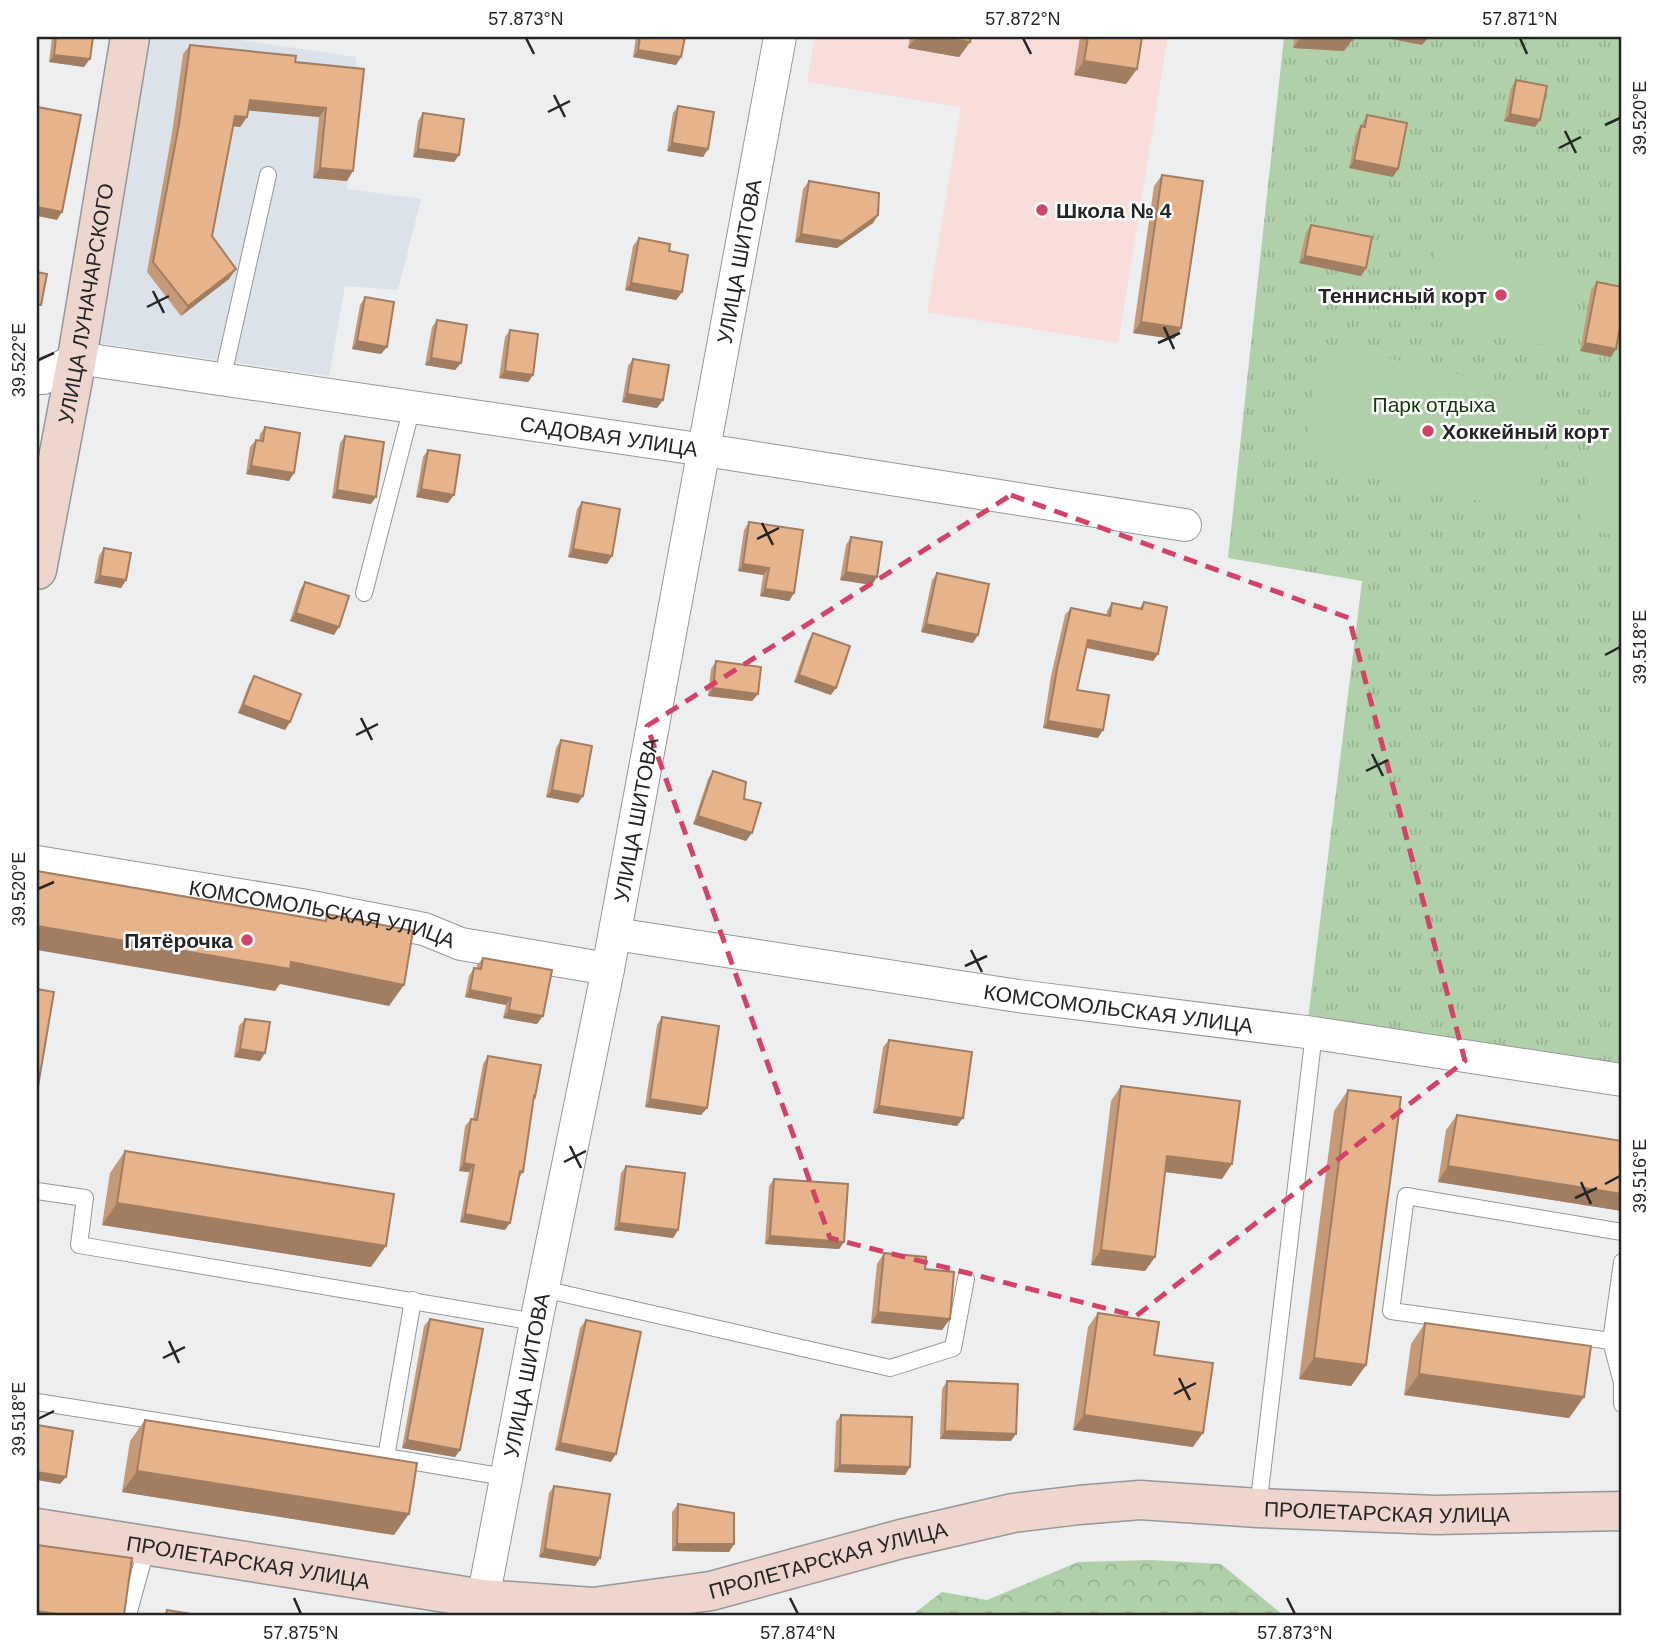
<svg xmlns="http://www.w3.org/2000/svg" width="1659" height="1652" viewBox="0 0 1659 1652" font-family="Helvetica,sans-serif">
<defs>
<pattern id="forest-crowns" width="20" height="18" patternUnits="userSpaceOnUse" patternTransform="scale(1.75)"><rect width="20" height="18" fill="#b0d0aa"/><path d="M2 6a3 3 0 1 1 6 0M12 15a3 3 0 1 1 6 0" fill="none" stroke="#97b292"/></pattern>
<pattern id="park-tufts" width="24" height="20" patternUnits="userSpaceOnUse" patternTransform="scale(1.75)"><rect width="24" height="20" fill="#b0d0aa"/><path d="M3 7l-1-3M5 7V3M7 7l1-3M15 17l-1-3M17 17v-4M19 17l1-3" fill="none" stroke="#97b292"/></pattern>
</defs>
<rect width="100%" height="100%" fill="#edeeef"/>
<path fill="#dbe2e9" d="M150,37H221L356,57L357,79L347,189L421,199L398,290L345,286L329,376L98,343Z"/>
<path fill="#f8dddb" d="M815,37H1168L1118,343L927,312L961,107L807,82Z"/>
<path fill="url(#forest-crowns)" d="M1150,1560L1221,1564L1283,1615H912L942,1592L987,1600L1078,1562Z"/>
<path fill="url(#park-tufts)" d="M1284,37H1622V1067L1308,1019L1362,581L1228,558Z"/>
<g fill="#b0d0aa">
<path d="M1437,240L1583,274L1565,350L1419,316Z"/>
<path d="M1349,349L1526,390C1542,397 1548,400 1551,418L1537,490L1529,501L1516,507L1499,505L1333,470L1320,466L1305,444L1319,366C1328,354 1334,350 1349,349Z"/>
<path d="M1602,419L1622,423V537L1578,528Z"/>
</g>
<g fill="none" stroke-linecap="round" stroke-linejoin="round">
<defs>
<g id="lane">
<path d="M222,380L268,175"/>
<path d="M364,593L412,407"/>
<path d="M37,1191L85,1198L79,1245L536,1322"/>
<path d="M1622,1262L1611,1341L1622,1383V1404"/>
<path d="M543,1289L890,1368L953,1348L966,1279"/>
<path d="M1611,1341L1391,1311L1406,1196L1622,1232"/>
<path d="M37,1402L386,1457L505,1477"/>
<path d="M386,1457L413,1300"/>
<path d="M1258,1508L1314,1033"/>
<path d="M128,1615L147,1546"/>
</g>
<g id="street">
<path id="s1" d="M37,378H43L77,358L705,450L1185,525"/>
<path id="s2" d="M37,862L301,905L424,929L461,944L608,969"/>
<path id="s3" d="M615,934L1018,996L1314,1033L1622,1080"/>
<path id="s4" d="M483,1599L536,1322L608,969L780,37"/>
</g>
<g id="secondary">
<path id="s5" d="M37,570L77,358L130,37"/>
<path id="s6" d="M37,1528L483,1599L593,1607L711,1591L901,1539L1013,1513L1079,1505L1140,1500L1258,1508L1436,1515L1622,1511"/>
</g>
</defs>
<use href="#lane" stroke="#969798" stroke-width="18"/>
<use href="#street" stroke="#969798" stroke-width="34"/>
<use href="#secondary" stroke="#969798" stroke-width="41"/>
<use href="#lane" stroke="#fff" stroke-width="16"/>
<use href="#street" stroke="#fff" stroke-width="32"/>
<use href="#secondary" stroke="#eed6cf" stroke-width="38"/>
</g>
<g fill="#c69a77">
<path d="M52,37H93L84,67L49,62Z"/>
<path d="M636,37H685L681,57L676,65L633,57Z"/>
<path d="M910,37H971L970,42L959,57L908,48Z"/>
<path d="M1080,37H1142L1137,69L1126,84L1074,75Z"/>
<path d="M1294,37H1352L1344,51L1293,48Z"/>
<path d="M190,45L295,62L364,69L347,181L313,178L319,117L248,110L247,117L240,127L233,126L212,236L229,279L181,316L147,272L172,133L183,54Z"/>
<path d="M1516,80L1535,127L1504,121L1511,88Z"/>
<path d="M678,106L708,149L703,157L667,151L673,113Z"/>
<path d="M423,113L459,155L454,162L413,157L418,121Z"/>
<path d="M1367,115L1393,177L1349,168L1356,134Z"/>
<path d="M1162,175L1181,328L1174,339L1133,333L1154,186Z"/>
<path d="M809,181L878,215L873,223L837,248L795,242L803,189Z"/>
<path d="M1311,225L1366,268L1361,276L1299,263L1306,232Z"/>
<path d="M639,238L669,251L682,292L676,300L625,290L633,246Z"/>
<path d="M1597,282L1611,357L1580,351L1591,290Z"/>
<path d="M365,297L381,354L352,349L360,305Z"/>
<path d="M437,320L461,363L455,370L425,365L432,327Z"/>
<path d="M510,330L533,375L528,382L499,378L505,337Z"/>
<path d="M633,359L663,400L657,408L622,402L628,366Z"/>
<path d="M265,427L289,481L246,474L250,447L256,440H259L260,434Z"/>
<path d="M345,436L371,504L332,498L340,443Z"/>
<path d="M428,450L448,503L416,497L423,457Z"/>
<path d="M582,502L607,564L568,557L577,509Z"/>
<path d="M749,522L794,593L789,601L760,596L763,575L738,571L744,530Z"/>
<path d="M851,537L877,577L872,585L840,580L846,545Z"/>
<path d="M104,548L126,580L121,588L94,583L99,556Z"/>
<path d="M937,573L973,643L921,632L932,580Z"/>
<path d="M305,582L334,635L290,621L300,590Z"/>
<path d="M1144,602L1158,654L1153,661L1086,648L1077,690L1098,738L1043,728L1051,676L1065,615L1071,608L1106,616L1107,611L1112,603L1139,609Z"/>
<path d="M813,633L831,695L794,682L808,641Z"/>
<path d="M716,661L758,694L752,701L708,696L711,669Z"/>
<path d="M254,676L290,722L285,730L238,713L249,684Z"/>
<path d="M561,740L583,796L578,803L546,797L556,748Z"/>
<path d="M713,771L744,799L746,841L693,824L708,779Z"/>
<path d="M483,958L537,1024L503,1018L506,1005L465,997L469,976L474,968H477V965Z"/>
<path d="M662,1017L707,1108L701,1115L645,1107L657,1025Z"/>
<path d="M245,1019L260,1061L234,1057L239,1026Z"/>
<path d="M889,1040L957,1126L873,1113L883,1047Z"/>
<path d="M488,1056L535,1097L533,1100L523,1172L519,1178L505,1230L460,1222L469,1172L459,1171L465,1126L471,1119H473L483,1064Z"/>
<path d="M1121,1086L1222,1179L1165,1172L1155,1257L1145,1271L1091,1265L1111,1101Z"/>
<path d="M1348,1090L1366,1365L1351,1386L1299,1379L1334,1111Z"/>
<path d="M1457,1115L1622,1141V1211L1438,1182L1446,1130Z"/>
<path d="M125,1151L371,1267L102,1225L110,1173Z"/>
<path d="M626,1166L678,1230L673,1238L614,1230L621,1173Z"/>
<path d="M774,1179L844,1242L839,1249L765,1244L769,1186Z"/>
<path d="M884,1253L925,1269L950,1319L942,1330L871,1323L877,1264Z"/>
<path d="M1098,1313L1154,1355L1193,1447L1073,1430L1088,1327Z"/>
<path d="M430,1319L460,1450L455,1457L402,1448L424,1326Z"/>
<path d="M586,1320L611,1462L555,1450L580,1328Z"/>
<path d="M1425,1323L1584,1397L1569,1418L1404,1395L1411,1344Z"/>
<path d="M947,1381L1011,1441L940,1439L942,1389Z"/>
<path d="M841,1415L910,1467L905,1475L834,1472L836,1422Z"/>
<path d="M145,1420L394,1535L122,1492L130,1441Z"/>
<path d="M554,1486L600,1558L595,1566L539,1557L549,1493Z"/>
<path d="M678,1504L734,1544L729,1552L672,1551V1512Z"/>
</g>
<g fill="#a17d61">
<path d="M916,37H937L970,42L959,57L908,48Z"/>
<path d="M1301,37L1352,40L1344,51L1293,48Z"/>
<path d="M1381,37H1424L1428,38L1422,45Z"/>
<path d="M638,50L681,57L676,65L633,57Z"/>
<path d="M54,55L90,59L84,67L49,62Z"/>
<path d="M1084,61L1137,69L1126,84L1074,75Z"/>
<path d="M250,100L326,108L319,117L243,110Z"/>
<path d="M1510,114L1540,120L1535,127L1504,121Z"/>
<path d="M235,116L247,117L240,127L229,126Z"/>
<path d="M672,143L708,149L703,157L667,151Z"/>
<path d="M418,149L459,155L454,162L413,157Z"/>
<path d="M1354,160L1398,169L1393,177L1349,168Z"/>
<path d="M320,168L353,171L347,181L313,178Z"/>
<path d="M37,207L62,212L57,220L37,216Z"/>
<path d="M878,215L873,223L837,248L795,242L801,234Z"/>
<path d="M1305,256L1366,268L1361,276L1299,263Z"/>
<path d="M236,269L229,279L181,316L188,306Z"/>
<path d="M631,283L682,292L676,300L625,290Z"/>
<path d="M1141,322L1181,328L1174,339L1133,333Z"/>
<path d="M357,341L387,347L381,354L352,349Z"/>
<path d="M1585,343L1616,349L1611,357L1580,351Z"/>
<path d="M431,358L461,363L455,370L425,365Z"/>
<path d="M505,371L533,375L528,382L499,378Z"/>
<path d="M627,394L663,400L657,408L622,402Z"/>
<path d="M251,466L294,473L289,481L246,474Z"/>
<path d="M421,489L454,495L448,503L416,497Z"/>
<path d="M337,490L376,497L371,504L332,498Z"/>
<path d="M573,549L612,556L607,564L568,557Z"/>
<path d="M743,564L769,568L763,575L738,571Z"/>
<path d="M846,572L877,577L872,585L840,580Z"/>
<path d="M100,576L126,580L121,588L94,583Z"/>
<path d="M765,589L794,593L789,601L760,596Z"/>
<path d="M296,613L339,627L334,635L290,621Z"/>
<path d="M926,624L978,635L973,643L921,632Z"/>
<path d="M1088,640L1158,654L1153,661L1083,647Z"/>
<path d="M799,675L836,688L831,695L794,682Z"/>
<path d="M713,688L758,694L752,701L708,696Z"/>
<path d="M243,705L290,722L285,730L238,713Z"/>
<path d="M1048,721L1103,730L1098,738L1043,728Z"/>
<path d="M552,790L583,796L578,803L546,797Z"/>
<path d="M698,816L752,833L746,841L693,824Z"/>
<path d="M37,926L291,962L404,985L389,1006L280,984L275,991L37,950Z"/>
<path d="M470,990L511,998L506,1005L465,997Z"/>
<path d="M509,1010L543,1016L537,1024L503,1018Z"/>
<path d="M240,1049L265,1053L260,1061L234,1057Z"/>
<path d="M650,1099L707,1108L701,1115L645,1107Z"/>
<path d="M879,1106L963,1118L957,1126L873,1113Z"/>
<path d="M1167,1156L1232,1164L1222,1179L1157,1171Z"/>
<path d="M464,1163L474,1165L469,1172L459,1171Z"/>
<path d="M1448,1166L1622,1194V1211L1438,1182Z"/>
<path d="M117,1203L386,1246L371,1267L102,1225Z"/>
<path d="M465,1214L510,1223L505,1230L460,1222Z"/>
<path d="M619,1223L678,1230L673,1238L614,1230Z"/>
<path d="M770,1236L844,1242L839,1249L765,1244Z"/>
<path d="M1101,1250L1155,1257L1145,1271L1091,1265Z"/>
<path d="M878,1312L950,1319L942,1330L871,1323Z"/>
<path d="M1314,1358L1366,1365L1351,1386L1299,1379Z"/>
<path d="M1419,1374L1584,1397L1569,1418L1404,1395Z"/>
<path d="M1084,1415L1203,1433L1193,1447L1073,1430Z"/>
<path d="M945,1431L1016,1434L1011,1441L940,1439Z"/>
<path d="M407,1440L460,1450L455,1457L402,1448Z"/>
<path d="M560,1443L616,1454L611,1462L555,1450Z"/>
<path d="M840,1465L910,1467L905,1475L834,1472Z"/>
<path d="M137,1471L409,1514L394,1535L122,1492Z"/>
<path d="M37,1472L66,1477L60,1484L37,1480Z"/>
<path d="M677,1544H734L729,1552L672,1551Z"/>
<path d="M545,1549L600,1558L595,1566L539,1557Z"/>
<path d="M37,1611L63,1615H37Z"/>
</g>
<g fill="#e6b38a" stroke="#a17d61" stroke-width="2">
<path d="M56,37H93L90,59L54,55Z"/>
<path d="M640,37H685L681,57L638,50Z"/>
<path d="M937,37H971L970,42Z"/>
<path d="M1088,37H1142L1137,69L1084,61Z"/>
<path d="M1301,37H1352V40Z"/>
<path d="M190,45L296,56L295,62L364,69L353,171L320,168L326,108L250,100L247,117L235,116L212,236L236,269L188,306L153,262L179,124Z"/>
<path d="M1516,80L1547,86L1540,120L1510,114Z"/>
<path d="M678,106L714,112L708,149L672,143Z"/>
<path d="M37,107L81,115L62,212L37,207Z"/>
<path d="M423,113L464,119L459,155L418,149Z"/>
<path d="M1367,115L1407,123L1398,169L1354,160L1361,126L1365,127Z"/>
<path d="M1162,175L1203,181L1181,328L1141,322Z"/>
<path d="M809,181L879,193L878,215L842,241L801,234Z"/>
<path d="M1311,225L1372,237L1366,268L1305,256Z"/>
<path d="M639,238L670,244L669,251L688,255L682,292L631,283Z"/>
<path d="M37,272L47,274L41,305H37Z"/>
<path d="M1597,282L1622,287V316L1616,349L1585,343Z"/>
<path d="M365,297L394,302L387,347L357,341Z"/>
<path d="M437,320L467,325L461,363L431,358Z"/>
<path d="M510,330L538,334L533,375L505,371Z"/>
<path d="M633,359L669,365L663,400L627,394Z"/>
<path d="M265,427L300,433L294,473L251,466L256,440L263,441Z"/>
<path d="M345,436L384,442L376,497L337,490Z"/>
<path d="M428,450L460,455L454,495L421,489Z"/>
<path d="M582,502L620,509L612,556L573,549Z"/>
<path d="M749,522L803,530L794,593L765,589L769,568L743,564Z"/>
<path d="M851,537L882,542L877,577L846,572Z"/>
<path d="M104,548L131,553L126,580L100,576Z"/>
<path d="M937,573L989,584L978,635L926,624Z"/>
<path d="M305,582L349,596L339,627L296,613Z"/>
<path d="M1144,602L1167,607L1158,654L1088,640L1077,690L1109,695L1103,730L1048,721L1057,669L1071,608L1110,616L1112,603L1142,609Z"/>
<path d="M813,633L850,646L836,688L799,675Z"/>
<path d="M716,661L761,667L758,694L713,688Z"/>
<path d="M254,676L301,694L290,722L243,705Z"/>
<path d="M561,740L592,746L583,796L552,790Z"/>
<path d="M713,771L746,782L744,799L761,803L752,833L698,816Z"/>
<path d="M37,871L326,921L327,914L413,931L404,985L291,962L290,969L37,926Z"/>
<path d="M483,958L552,970L543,1016L509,1010L511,998L470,990L474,968L481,969Z"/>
<path d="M37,989L54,992L37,1092Z"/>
<path d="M662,1017L719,1026L707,1108L650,1099Z"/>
<path d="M245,1019L270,1022L265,1053L240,1049Z"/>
<path d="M889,1040L972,1052L963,1118L879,1106Z"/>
<path d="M488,1056L541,1065L535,1097L534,1096L523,1172L520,1171L510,1223L465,1214L474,1165L464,1163L471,1119L477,1120Z"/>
<path d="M1121,1086L1240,1101L1232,1164L1167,1156L1155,1257L1101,1250Z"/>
<path d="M1348,1090L1401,1097L1366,1365L1314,1358Z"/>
<path d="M1457,1115L1622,1141V1194L1448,1166Z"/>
<path d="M125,1151L394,1194L386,1246L117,1203Z"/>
<path d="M626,1166L685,1173L678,1230L619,1223Z"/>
<path d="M774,1179L848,1184L844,1242L770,1236Z"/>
<path d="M884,1253L926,1257L925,1269L954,1272L950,1319L878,1312Z"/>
<path d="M1098,1313L1159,1322L1154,1355L1213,1363L1203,1433L1084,1415Z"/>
<path d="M430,1319L483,1329L460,1450L407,1440Z"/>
<path d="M586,1320L641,1332L616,1454L560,1443Z"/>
<path d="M1425,1323L1591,1346L1584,1397L1419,1374Z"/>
<path d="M947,1381L1018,1384L1016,1434L945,1431Z"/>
<path d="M841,1415L912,1417L910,1467L840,1465Z"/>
<path d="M145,1420L417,1463L409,1514L137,1471Z"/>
<path d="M37,1425L73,1431L66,1477L37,1472Z"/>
<path d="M554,1486L610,1494L600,1558L545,1549Z"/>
<path d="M678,1504L734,1513V1544H677Z"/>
<path d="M37,1545L132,1558L124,1615H63L37,1611Z"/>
<path d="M167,1610L197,1615H166Z"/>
</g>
<path fill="none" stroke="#d34367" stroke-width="5" stroke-dasharray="14 9" stroke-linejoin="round" d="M1011,495L1349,618L1465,1061L1136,1316L830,1238L647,726Z"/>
<path fill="none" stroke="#242525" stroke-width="2.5" d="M526,38L534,54M1023,38L1031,54M1520,38L1527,54M554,95L565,117M548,112L570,101M1605,125L1620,118M1565,131L1576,153M1559,148L1581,137M153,291L164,313M147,307L169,296M1164,327L1174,349M1158,343L1180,333M38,360L54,353M762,523L773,545M757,539L779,528M1605,655L1620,647M361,718L372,740M356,735L378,724M1372,754L1383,776M1366,771L1388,760M38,889L54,882M971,950L982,972M965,966L987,956M570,1146L581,1168M564,1162L586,1151M1581,1182L1591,1204M1605,1184L1620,1176M1575,1198L1597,1188M169,1341L179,1363M163,1358L185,1347M1179,1378L1190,1400M1174,1394L1196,1383M38,1419L54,1411M294,1598L301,1614M790,1598L798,1614M1287,1598L1295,1614"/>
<g fill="#d34367" stroke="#fff" stroke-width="2.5">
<circle cx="1042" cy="210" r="7"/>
<circle cx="1501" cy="295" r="7"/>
<circle cx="1428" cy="431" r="7"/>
<circle cx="247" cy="940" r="7"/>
</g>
<g text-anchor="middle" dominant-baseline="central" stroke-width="5" stroke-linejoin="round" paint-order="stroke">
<g font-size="21" font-weight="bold" fill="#242525" stroke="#fff" text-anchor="start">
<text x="1056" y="210">Школа № 4</text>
<text x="1487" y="295" text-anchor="end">Теннисный корт</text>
<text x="1442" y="431">Хоккейный корт</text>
<text x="233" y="940" text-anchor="end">Пятёрочка</text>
</g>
<g font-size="21" fill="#242525" stroke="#fff">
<text stroke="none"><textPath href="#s4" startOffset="1362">УЛИЦА ШИТОВА</textPath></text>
<text stroke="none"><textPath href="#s5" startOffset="271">УЛИЦА ЛУНАЧАРСКОГО</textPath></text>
<text stroke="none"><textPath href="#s1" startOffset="583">САДОВАЯ УЛИЦА</textPath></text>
<text stroke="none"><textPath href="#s4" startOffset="794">УЛИЦА ШИТОВА</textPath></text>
<text stroke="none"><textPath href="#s2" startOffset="290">КОМСОМОЛЬСКАЯ УЛИЦА</textPath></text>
<text stroke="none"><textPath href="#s3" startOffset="509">КОМСОМОЛЬСКАЯ УЛИЦА</textPath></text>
<text stroke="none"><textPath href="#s4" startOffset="228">УЛИЦА ШИТОВА</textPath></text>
<text stroke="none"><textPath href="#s6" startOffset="1368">ПРОЛЕТАРСКАЯ УЛИЦА</textPath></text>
<text stroke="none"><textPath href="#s6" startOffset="802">ПРОЛЕТАРСКАЯ УЛИЦА</textPath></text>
<text stroke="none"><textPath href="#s6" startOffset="214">ПРОЛЕТАРСКАЯ УЛИЦА</textPath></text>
</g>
<g font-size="21" fill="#113a09" stroke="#fff">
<text x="1434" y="404">Парк отдыха</text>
</g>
</g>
<rect width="1659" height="1652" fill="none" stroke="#ffffff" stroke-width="77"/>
<rect x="38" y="38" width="1582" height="1576" fill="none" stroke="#242525" stroke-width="2.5"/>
<g font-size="18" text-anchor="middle" fill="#242525">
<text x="526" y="25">57.873°N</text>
<text x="1023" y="25">57.872°N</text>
<text x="1520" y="25">57.871°N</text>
<text transform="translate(1640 118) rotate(-90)" y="6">39.520°E</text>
<text transform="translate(19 360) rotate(-90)" y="6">39.522°E</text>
<text transform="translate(1640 647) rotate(-90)" y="6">39.518°E</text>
<text transform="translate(19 889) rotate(-90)" y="6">39.520°E</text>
<text transform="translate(1640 1176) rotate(-90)" y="6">39.516°E</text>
<text transform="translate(19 1419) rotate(-90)" y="6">39.518°E</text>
<text x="301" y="1639">57.875°N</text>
<text x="798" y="1639">57.874°N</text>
<text x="1295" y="1639">57.873°N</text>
</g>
</svg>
